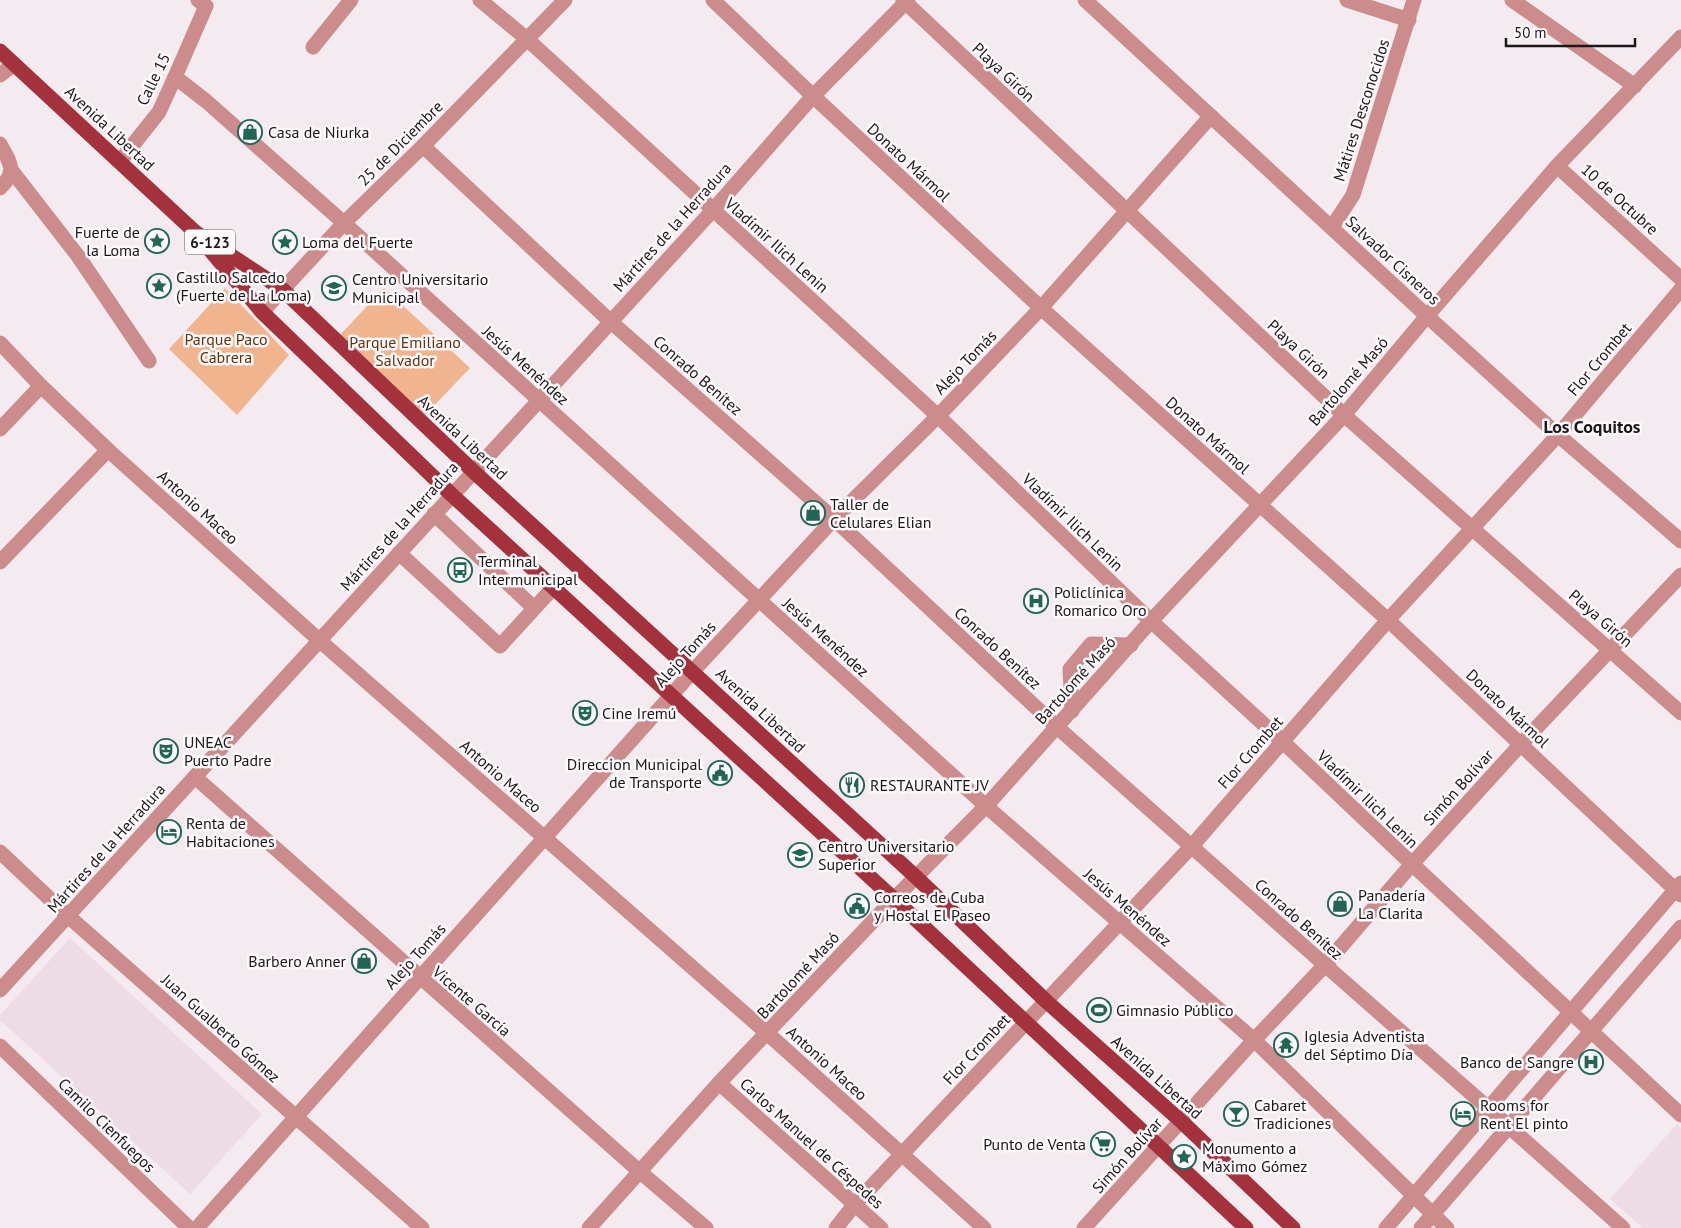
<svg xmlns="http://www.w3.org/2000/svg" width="1681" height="1228" viewBox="0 0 1681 1228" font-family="'PT Sans',sans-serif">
<rect width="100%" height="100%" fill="#f3ebef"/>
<g fill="#eddce5">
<path d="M70,938L262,1114L190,1194L0,1020V1015Z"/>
<path d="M1677,1124L1681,1128V1228H1643L1610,1199Z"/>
</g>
<g fill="#f0b58f">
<path d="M225,288L289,355L237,415L169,349Z"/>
<path d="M384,288L470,368L425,415L340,335Z"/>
</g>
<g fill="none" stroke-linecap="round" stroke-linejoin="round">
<g stroke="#cd8c8c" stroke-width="15">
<path d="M480,0L527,39L938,416L1151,621L1282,741L1412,864L1681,1115"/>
<path d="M713,0L813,96L1041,308L1388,620L1681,895"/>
<path d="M903,0L1344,415L1681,713"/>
<path d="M1085,0L1427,316L1558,435L1681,541"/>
<path d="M1347,0L1409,20"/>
<path d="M1512,0L1635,86"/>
<path d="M313,47L351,0"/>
<path d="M0,75L14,64"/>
<path d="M175,77L206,101L344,223L986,806L1254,1040L1447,1228"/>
<path d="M0,144C10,163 18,171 0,188"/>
<path d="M423,146L610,321L834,519L1057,727L1325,965L1488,1108L1623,1228"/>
<path d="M120,161L159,112L175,77L206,6L198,0"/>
<path d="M1557,166L1681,279"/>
<path d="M12,171L78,256L149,361"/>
<path d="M1332,227L1353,195L1414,0"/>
<path d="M262,312L344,223L423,146L565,0"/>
<path d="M0,343L41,386L108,450L319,640L767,1033L984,1228"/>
<path d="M0,429L41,386"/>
<path d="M434,514L534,608"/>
<path d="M399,553L500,646L553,588"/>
<path d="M0,562L108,450"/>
<path d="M1072,711L1070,669L1091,644L1131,645"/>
<path d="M195,777L639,1171L706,1228"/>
<path d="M0,852L68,916L422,1228"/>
<path d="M0,990L713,210L813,96L908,0"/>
<path d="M0,1046L189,1228"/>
<path d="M719,1083L881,1228"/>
<path d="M197,1228L693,671L834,519L938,416L1041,308L1211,116"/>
<path d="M589,1228L719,1083L894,899L986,806L1151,621L1344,415L1427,316L1557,166L1681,37"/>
<path d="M836,1228L855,1204L1191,847L1388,620L1558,435L1681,289"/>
<path d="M1084,1228L1254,1040L1325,965L1412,864L1521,744L1681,575"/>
<path d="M1386,1228L1681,883"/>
<path d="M1421,1228L1681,927"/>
</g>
<g stroke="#a4323c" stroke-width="15">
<path d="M0,51L195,232"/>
<path d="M1246,1228L894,899L452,495L262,312L195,232L282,289L473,471L916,877L1046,1001L1182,1122L1293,1228"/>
</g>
</g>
<defs>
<symbol id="shop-ring" viewBox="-11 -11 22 22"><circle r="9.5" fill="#fef9fc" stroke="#206556" stroke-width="1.5"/><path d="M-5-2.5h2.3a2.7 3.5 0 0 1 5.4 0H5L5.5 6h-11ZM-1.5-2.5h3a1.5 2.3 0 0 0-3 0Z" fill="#206556"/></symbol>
<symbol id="sight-ring" viewBox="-11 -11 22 22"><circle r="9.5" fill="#fef9fc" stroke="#206556" stroke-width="1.5"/><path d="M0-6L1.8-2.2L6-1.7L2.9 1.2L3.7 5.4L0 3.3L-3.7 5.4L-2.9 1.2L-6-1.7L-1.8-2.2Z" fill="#206556"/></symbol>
<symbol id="university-ring" viewBox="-11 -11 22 22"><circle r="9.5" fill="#fef9fc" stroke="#206556" stroke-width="1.5"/><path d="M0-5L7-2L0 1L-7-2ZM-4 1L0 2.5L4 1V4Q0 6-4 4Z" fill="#206556"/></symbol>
<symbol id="bus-ring" viewBox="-11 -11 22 22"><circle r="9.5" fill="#fef9fc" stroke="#206556" stroke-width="1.5"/><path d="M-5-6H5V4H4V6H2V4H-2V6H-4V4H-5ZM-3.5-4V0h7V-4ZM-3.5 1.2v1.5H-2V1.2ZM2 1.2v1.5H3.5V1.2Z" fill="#206556"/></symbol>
<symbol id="hospital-ring" viewBox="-11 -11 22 22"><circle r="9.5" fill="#fef9fc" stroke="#206556" stroke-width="1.5"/><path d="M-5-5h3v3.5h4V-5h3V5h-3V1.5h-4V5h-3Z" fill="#206556"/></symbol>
<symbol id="theatre-ring" viewBox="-11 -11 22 22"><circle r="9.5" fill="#fef9fc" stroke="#206556" stroke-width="1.5"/><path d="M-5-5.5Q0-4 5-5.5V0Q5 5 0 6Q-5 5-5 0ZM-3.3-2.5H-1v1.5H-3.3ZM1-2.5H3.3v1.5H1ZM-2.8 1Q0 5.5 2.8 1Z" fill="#206556"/></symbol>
<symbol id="civic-ring" viewBox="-11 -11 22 22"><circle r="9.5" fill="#fef9fc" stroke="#206556" stroke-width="1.5"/><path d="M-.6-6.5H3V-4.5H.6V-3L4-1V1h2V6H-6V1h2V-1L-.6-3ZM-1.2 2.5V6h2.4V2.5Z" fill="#206556"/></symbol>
<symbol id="restaurant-ring" viewBox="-11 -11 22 22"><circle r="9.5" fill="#fef9fc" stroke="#206556" stroke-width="1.5"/><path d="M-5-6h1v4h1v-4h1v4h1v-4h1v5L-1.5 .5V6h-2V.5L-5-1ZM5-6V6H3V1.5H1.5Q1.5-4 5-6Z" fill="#206556"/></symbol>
<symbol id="hotel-ring" viewBox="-11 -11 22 22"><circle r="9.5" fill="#fef9fc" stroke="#206556" stroke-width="1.5"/><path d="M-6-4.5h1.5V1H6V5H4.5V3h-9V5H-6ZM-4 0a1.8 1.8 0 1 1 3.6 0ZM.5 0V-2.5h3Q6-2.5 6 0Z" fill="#206556"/></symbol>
<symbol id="stadium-ring" viewBox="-11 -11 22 22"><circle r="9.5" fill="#fef9fc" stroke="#206556" stroke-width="1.5"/><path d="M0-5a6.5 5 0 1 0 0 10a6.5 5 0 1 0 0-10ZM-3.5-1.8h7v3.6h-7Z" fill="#206556"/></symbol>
<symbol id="temple-ring" viewBox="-11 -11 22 22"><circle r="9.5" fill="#fef9fc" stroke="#206556" stroke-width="1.5"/><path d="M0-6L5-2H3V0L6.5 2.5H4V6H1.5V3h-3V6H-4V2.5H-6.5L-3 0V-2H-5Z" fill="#206556"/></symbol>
<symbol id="bar-ring" viewBox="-11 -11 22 22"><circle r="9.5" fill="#fef9fc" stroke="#206556" stroke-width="1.5"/><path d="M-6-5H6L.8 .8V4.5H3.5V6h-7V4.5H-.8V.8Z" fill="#206556"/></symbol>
<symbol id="supermarket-ring" viewBox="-11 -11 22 22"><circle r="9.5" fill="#fef9fc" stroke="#206556" stroke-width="1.5"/><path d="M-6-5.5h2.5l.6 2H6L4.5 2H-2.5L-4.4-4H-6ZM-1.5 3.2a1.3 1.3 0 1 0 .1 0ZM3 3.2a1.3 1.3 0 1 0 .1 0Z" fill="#206556"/></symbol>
</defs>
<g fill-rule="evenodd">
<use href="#shop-ring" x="236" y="118" width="28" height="28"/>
<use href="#sight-ring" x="143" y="227" width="28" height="28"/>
<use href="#sight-ring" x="271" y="228" width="28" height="28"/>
<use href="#sight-ring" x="145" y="272" width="28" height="28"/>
<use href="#university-ring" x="320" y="274" width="28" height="28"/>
<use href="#shop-ring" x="799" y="499" width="28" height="28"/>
<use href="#bus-ring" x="446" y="556" width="28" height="28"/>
<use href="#hospital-ring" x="1022" y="587" width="28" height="28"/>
<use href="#theatre-ring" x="571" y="699" width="28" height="28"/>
<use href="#theatre-ring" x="152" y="737" width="28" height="28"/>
<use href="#civic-ring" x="706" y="759" width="28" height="28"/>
<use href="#restaurant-ring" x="838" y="771" width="28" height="28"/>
<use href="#hotel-ring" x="155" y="818" width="28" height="28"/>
<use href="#university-ring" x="786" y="841" width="28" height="28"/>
<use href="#shop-ring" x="1326" y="890" width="28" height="28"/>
<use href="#civic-ring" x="843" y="892" width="28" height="28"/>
<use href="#shop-ring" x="350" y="947" width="28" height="28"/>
<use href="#stadium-ring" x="1085" y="996" width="28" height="28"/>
<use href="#temple-ring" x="1272" y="1031" width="28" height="28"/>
<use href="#hospital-ring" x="1577" y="1048" width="28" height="28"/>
<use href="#bar-ring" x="1222" y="1100" width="28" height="28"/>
<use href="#hotel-ring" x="1449" y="1100" width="28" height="28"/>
<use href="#supermarket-ring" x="1089" y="1130" width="28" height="28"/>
<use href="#sight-ring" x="1170" y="1143" width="28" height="28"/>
</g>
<g text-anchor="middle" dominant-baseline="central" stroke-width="5" stroke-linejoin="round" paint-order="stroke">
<rect fill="#fef9fc" stroke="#5f5c5d" stroke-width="1" x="185" y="229.5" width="50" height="25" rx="4"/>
<g font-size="15" font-weight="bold" fill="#1b1819">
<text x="210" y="242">6-123</text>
</g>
<g font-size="16" fill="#1b1819" stroke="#fef9fc">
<text transform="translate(1004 72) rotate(43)">Playa Girón</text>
<text transform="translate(153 79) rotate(-64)">Calle 15</text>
<text transform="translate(1361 110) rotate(-72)">Mátires Desconocidos</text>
<text transform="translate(110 128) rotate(43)">Avenida Libertad</text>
<text transform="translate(400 143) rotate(-45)">25 de Diciembre</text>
<text transform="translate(909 162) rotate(43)">Donato Mármol</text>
<text transform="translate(1620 199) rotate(42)">10 de Octubre</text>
<text transform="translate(672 227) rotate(-48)">Mártires de la Herradura</text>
<text transform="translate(777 245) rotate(42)">Vladímir Ilich Lenin</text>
<text transform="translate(1393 260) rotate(43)">Salvador Cisneros</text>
<text transform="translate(1299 349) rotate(43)">Playa Girón</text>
<text transform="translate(1599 359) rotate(-50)">Flor Crombet</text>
<text transform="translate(965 362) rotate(-46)">Alejo Tomás</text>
<text transform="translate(526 365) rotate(42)">Jesús Menéndez</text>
<text transform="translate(698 375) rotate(41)">Conrado Benítez</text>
<text transform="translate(1348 381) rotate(-49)">Bartolomé Masó</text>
<text transform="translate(1208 435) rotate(42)">Donato Mármol</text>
<text transform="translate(463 437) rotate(43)">Avenida Libertad</text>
<text transform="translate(198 507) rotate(42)">Antonio Maceo</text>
<text transform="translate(1073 522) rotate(44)">Vladímir Ilich Lenin</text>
<text transform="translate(399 526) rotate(-48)">Mártires de la Herradura</text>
<text transform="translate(1601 618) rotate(41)">Playa Girón</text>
<text transform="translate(826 637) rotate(42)">Jesús Menéndez</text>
<text transform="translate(998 648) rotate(43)">Conrado Benítez</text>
<text transform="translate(685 654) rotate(-48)">Alejo Tomás</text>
<text transform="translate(1075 680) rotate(-48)">Bartolomé Masó</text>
<text transform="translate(1508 708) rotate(43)">Donato Mármol</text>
<text transform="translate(761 710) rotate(43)">Avenida Libertad</text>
<text transform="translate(1250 752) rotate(-49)">Flor Crombet</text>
<text transform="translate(501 776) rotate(41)">Antonio Maceo</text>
<text transform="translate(1458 787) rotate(-48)">Simón Bolívar</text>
<text transform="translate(1368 799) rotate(44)">Vladímir Ilich Lenin</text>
<text transform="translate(106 848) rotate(-48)">Mártires de la Herradura</text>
<text transform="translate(1128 907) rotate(41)">Jesús Menéndez</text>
<text transform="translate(1299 919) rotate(42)">Conrado Benítez</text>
<text transform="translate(415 956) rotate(-48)">Alejo Tomás</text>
<text transform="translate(798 975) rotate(-47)">Bartolomé Masó</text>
<text transform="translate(472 1001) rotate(41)">Vicente García</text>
<text transform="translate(221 1028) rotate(42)">Juan Gualberto Gómez</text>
<text transform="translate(976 1049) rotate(-47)">Flor Crombet</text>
<text transform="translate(827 1063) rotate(42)">Antonio Maceo</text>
<text transform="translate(1157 1077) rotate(42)">Avenida Libertad</text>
<text transform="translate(107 1125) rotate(44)">Camilo Cienfuegos</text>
<text transform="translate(812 1143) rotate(42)">Carlos Manuel de Céspedes</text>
<text transform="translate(1127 1155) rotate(-48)">Simón Bolívar</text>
</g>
<g font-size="16" fill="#1b1819" stroke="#fef9fc" text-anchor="start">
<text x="268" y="132">Casa de Niurka</text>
<text x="140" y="232" text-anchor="end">Fuerte de<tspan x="140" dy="18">la Loma</tspan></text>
<text x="302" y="242">Loma del Fuerte</text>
<text x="176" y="277">Castillo Salcedo<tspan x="176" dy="18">(Fuerte de La Loma)</tspan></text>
<text x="352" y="279">Centro Universitario<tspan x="352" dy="18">Municipal</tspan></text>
<text x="830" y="504">Taller de<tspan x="830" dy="18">Celulares Elian</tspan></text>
<text x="478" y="561">Terminal<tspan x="478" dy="18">Intermunicipal</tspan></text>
<text x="1054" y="592">Policlínica<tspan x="1054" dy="18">Romarico Oro</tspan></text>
<text x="602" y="713">Cine Iremú</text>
<text x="184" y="742">UNEAC<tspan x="184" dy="18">Puerto Padre</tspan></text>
<text x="702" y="764" text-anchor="end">Direccion Municipal<tspan x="702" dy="18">de Transporte</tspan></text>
<text x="870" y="785">RESTAURANTE JV</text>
<text x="186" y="823">Renta de<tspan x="186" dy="18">Habitaciones</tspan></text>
<text x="818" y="846">Centro Universitario<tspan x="818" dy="18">Superior</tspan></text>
<text x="1358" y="895">Panadería<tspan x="1358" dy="18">La Clarita</tspan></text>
<text x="874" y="897">Correos de Cuba<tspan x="874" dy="18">y Hostal El Paseo</tspan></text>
<text x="346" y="961" text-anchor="end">Barbero Anner</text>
<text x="1116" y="1010">Gimnasio Público</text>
<text x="1304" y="1036">Iglesia Adventista<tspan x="1304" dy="18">del Séptimo Día</tspan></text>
<text x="1574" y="1062" text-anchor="end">Banco de Sangre</text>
<text x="1254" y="1105">Cabaret<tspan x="1254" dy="18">Tradiciones</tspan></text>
<text x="1480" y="1105">Rooms for<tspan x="1480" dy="18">Rent El pinto</tspan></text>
<text x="1086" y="1144" text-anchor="end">Punto de Venta</text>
<text x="1202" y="1148">Monumento a<tspan x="1202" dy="18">Máximo Gómez</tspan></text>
</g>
<g font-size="16" fill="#65330b" stroke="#fef9fc">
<text x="226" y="339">Parque Paco<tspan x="226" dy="18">Cabrera</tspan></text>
<text x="405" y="342">Parque Emiliano<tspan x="405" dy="18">Salvador</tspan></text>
</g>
<g font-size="18" font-weight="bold" fill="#1b1819" stroke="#fef9fc">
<text x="1592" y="426">Los Coquitos</text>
</g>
</g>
<path d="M1506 38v8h129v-8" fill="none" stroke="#1b1819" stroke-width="2.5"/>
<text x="1514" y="38" font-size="15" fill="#1b1819" stroke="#fef9fc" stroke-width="4" paint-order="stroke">50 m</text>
</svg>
